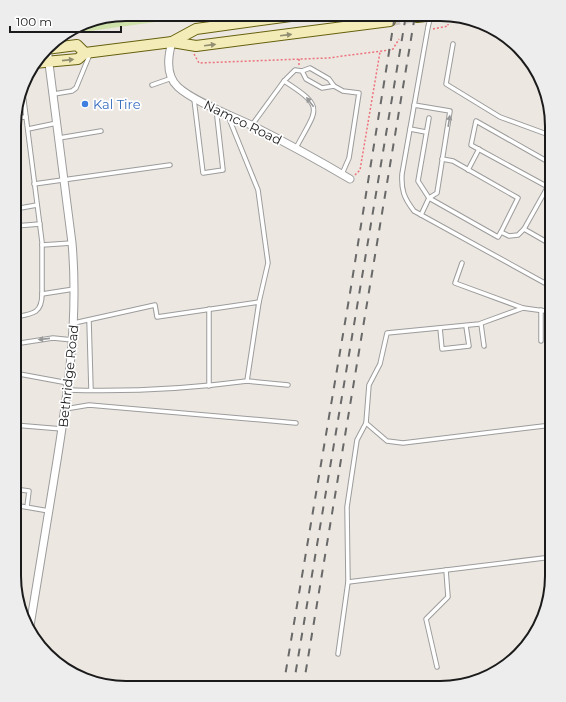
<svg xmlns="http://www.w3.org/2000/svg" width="566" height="702" viewBox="0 0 566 702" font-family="Montserrat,sans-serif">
<rect width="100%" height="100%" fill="#ece7e1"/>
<path fill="#d0e2ab" d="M126,14H213L83,32L76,28L90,20Z"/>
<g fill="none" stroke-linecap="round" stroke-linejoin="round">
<path stroke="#cdc8c3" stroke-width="10" stroke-dasharray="10 5" stroke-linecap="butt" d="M390,21L417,17"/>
<defs>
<g id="service">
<path d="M428,27L402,174C401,190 404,198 414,211L552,287"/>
<path d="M453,44L446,84L500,117L552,136"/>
<path d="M302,71L310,68L329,79L334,86"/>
<path d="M284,81C326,108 317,108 296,148"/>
<path d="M152,85L172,78"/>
<path d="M21,94L23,93L42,242V294L74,289"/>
<path d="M54,94L72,91L76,88L90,54"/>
<path d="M194,99L203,173L223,170L216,108"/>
<path d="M414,105L450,111L437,193L429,198L421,215"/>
<path d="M228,116L258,190L268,263L259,302"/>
<path d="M15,118L26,117"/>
<path d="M429,118L418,181L429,198L498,237L501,232L509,236L518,235L524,229L552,245"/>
<path d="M252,125L284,81L295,70L302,71L306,79L322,88L334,86L343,91L359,93L349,158L342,174"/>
<path d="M28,129L57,123"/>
<path d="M410,129L426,132"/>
<path d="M59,138L101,131"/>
<path d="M442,159L453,161L518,198L501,232"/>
<path d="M468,170L479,149"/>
<path d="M34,184L170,165"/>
<path d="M548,187L471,145L476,121L552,164"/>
<path d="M15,209L37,205"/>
<path d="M15,226L40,224"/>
<path d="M524,229L552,179"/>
<path d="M42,245L72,243"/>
<path d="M462,263L455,283L523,308"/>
<path d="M541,310V341"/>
<path d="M15,317C32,314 42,314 42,294"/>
<path d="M89,320L91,390"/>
<path d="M481,324L484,346"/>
<path d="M440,328L442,349L469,346L466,326"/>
<path d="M14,344L53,338L73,340"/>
<path d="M14,373L68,383"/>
<path d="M247,381L288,385"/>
<path d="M209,386V309"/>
<path d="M67,390C128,392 187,389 247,381L259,302L157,317L155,305L74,323"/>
<path d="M65,409L89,405L296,423"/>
<path d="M366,423L357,440L347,507L348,582L552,557"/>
<path d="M14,425L62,429"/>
<path d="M552,425L403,443L387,441L366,423L369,385L380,364L387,333L479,324L523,308L552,312"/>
<path d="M14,489L29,491L27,507"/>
<path d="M14,505L49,511"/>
<path d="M338,654L348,582"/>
<path d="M437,667L426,619L448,597L446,570"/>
</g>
<g id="minor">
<path d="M172,42C168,56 165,75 178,87C193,101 232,116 251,125C285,142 318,160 350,179"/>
<path d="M29,632C37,581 46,530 54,479C67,400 79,322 72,243L47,48"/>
</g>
<g id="secondary">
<path d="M417,17L435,15"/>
<path d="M172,42L196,29L298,15"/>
<path d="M46,49L77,45L85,53"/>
<path d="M34,63L78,59L85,53L172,42L196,46L390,21"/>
</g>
</defs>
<use href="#service" stroke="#9c9c9c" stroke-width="5.5"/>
<use href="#minor" stroke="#9c9c9c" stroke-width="9"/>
<use href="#secondary" stroke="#66600e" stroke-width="12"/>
<g stroke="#ec727b" stroke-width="1.5" stroke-dasharray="2 2" stroke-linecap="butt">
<path d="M433,29L448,26V24"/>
<path d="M194,54L199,63L328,58L389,50L393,49L399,39"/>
<path d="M299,59V66"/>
<path d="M355,175L360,170L380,52"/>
</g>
<use href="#service" stroke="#fff" stroke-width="3.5"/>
<use href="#minor" stroke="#fff" stroke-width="7"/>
<use href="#secondary" stroke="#f3ecb9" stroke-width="10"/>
<g stroke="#696969" stroke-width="2" stroke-dasharray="8 8" stroke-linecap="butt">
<path d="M283,688L350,293L395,15"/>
<path d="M293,688L406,15"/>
<path d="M303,688L415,15"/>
</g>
<defs>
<path id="service-bridge" d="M428,27L431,15"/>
</defs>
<use href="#service-bridge" stroke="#9c9c9c" stroke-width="5.5" stroke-linecap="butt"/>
<use href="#service-bridge" stroke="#fff" stroke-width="3.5"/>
</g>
<defs><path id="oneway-solid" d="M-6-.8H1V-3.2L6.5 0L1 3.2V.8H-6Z"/></defs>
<g fill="#928e72">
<use href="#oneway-solid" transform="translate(286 35) rotate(-7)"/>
<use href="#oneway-solid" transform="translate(210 45) rotate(-7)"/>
<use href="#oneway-solid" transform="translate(68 60) rotate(-6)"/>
</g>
<g fill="#989898">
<use href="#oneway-solid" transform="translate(310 102) rotate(-127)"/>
<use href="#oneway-solid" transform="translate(449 121) rotate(-81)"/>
<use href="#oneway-solid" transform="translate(44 339) rotate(174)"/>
</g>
<circle fill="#3f7fe0" stroke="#fff" stroke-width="1.5" cx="85" cy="104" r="4"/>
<g text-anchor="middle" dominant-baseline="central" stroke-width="3.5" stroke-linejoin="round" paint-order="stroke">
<g font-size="13" fill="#366cbe" stroke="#fff" text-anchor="start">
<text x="93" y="104">Kal Tire</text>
</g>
<g font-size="13" fill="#1b1b1b" stroke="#fff">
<text transform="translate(243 122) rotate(26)">Namco Road</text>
<text transform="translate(68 376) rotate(-84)">Bethridge Road</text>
</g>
</g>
<path d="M0 0H566V702H0ZM126 21H440A105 105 0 0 1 545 126V576A105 105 0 0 1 440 681H126A105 105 0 0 1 21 576V126A105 105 0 0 1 126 21Z" fill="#ededed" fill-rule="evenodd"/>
<path fill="none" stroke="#1b1b1b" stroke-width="2" d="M126 21H440A105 105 0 0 1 545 126V576A105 105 0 0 1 440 681H126A105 105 0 0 1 21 576V126A105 105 0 0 1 126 21Z"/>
<path d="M10 26v6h111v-6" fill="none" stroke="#1b1b1b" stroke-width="2"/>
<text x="16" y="26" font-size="12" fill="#1b1b1b" stroke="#ffffff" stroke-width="3" paint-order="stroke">100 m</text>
</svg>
